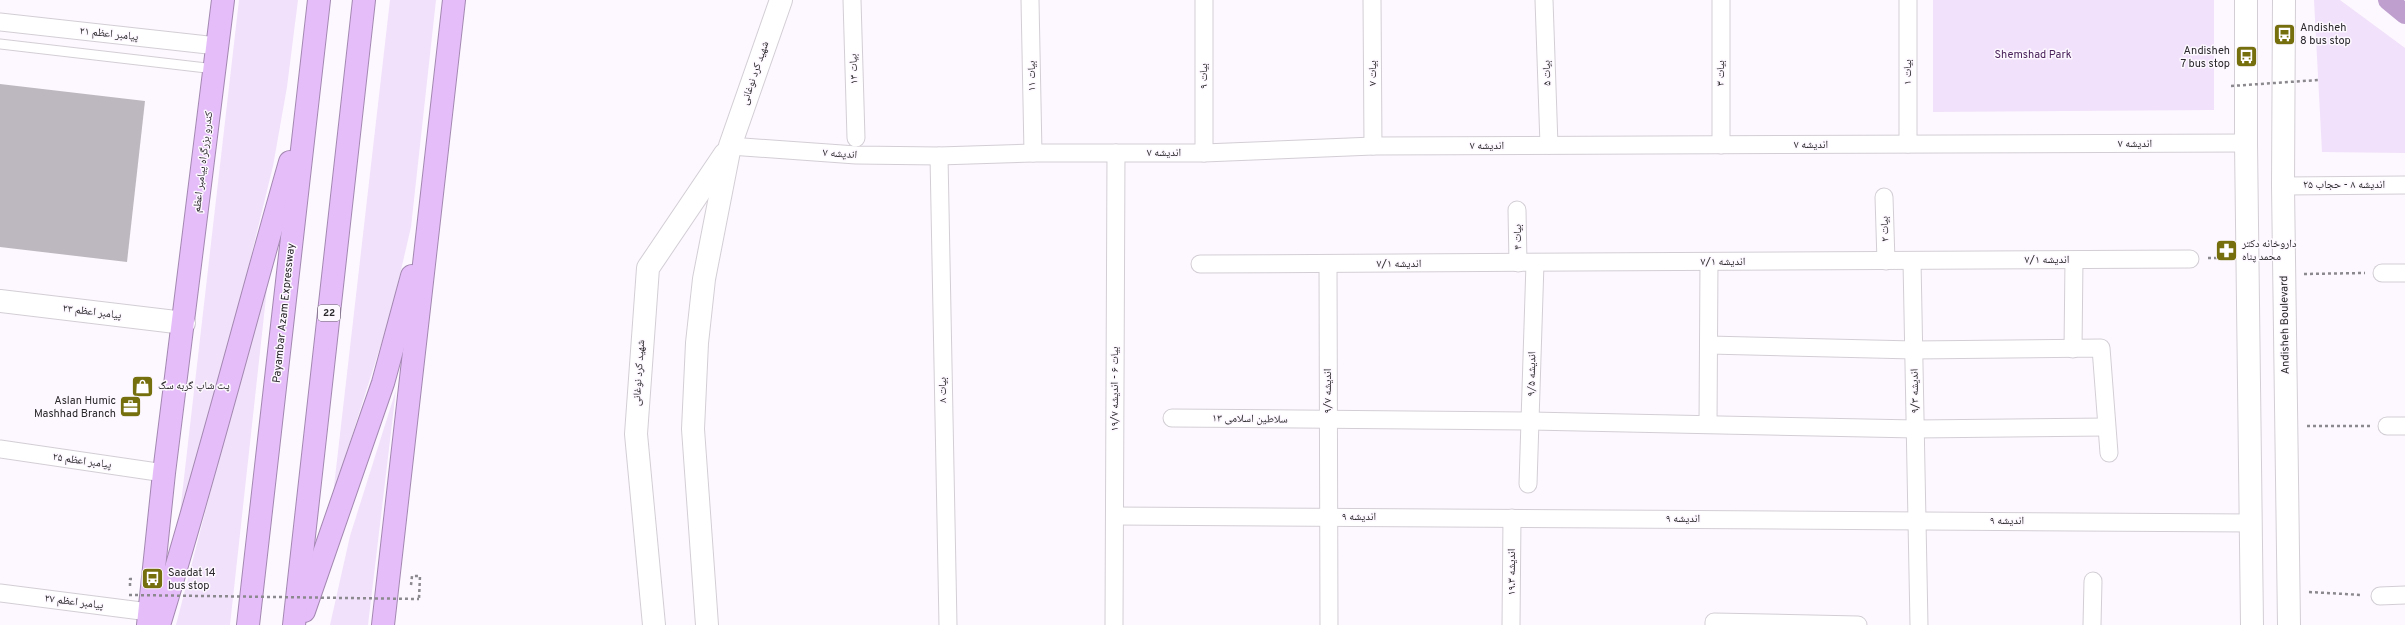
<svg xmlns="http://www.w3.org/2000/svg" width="2405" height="625" viewBox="0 0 2405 625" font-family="Overpass,'Noto Naskh Arabic',sans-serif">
<rect width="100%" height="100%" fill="#fdf8ff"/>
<g fill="#f1e1fa">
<path d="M239,0H298L287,87L273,166L198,474L178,530Z"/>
<path d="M390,0H436L411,227L391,313L333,495Z"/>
<path d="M1933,0H2214V110L1933,112Z"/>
<path d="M2314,0H2340L2405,48V153L2322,152Z"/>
<path d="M270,261L230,625H176Z"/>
<path d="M396,390L368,625H330L350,536Z"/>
</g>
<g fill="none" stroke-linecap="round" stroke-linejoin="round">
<path stroke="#be9fcd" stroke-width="20" d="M2388,0L2405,14"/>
</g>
<path fill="#bdb8c0" d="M0,84L145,101L127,262L0,247Z"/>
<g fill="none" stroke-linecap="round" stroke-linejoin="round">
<defs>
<path id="lane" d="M0,44L215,69"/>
<g id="street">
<path d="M852,0L856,138"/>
<path d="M1030,0L1033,153"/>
<path d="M1204,0V153"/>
<path d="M1372,0L1373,146"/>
<path d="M1544,0L1549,145"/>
<path d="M1721,0V145"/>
<path d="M1908,0V144"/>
<path d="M0,22L217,46"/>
<path d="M730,146L856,155L939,156L1033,153H1204L1373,146L2246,143"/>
<path d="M939,156L948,625"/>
<path d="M2283,186L2405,185"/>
<path d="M1884,197L1886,261"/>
<path d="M1517,210L1518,263"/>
<path d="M1912,261L1919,625"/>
<path d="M1200,264L2190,259"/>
<path d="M1328,264L1329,625"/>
<path d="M2382,273H2405"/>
<path d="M1709,345L1914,350L2101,348L2109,453"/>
<path d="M2073,349L2074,260"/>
<path d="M1172,418L1531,421L1916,429L2106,427"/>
<path d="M1708,424L1709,262"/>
<path d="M2387,426H2405"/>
<path d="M0,449L164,473"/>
<path d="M1528,484L1535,263"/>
<path d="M1115,516L2251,523"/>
<path d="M0,593L149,612"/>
<path d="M2380,596L2405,595"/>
<path d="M1114,625L1116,153"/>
<path d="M1511,625L1512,518"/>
<path d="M1714,625V622L1858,625"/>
<path d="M2092,625L2093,581"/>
</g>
<g id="secondary">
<path d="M2246,0V143L2252,625"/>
<path d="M2284,0L2283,186L2289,625"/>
<path d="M0,301L184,323"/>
<path d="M654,625L636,434L648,268L725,154"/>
<path d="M707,625L693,429L697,343L704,279L730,146L781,0"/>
</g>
<g id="highway">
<path d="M304,611L383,383L412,276"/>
<path d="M148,625L164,473L223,0"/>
<path d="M159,625C206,472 246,316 290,162"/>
<path d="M248,625L319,0"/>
<path d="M294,625L364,0"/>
<path d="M383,625L454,0"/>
</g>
</defs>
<use href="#lane" stroke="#d3ced5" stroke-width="11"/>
<use href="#street" stroke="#d3ced5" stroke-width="19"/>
<use href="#secondary" stroke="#d3ced5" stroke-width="24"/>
<use href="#highway" stroke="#a388b1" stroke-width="24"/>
<g stroke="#8c898e" stroke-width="2.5" stroke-dasharray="3 3" stroke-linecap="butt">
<path d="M2208,258H2227"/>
<path d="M2304,274L2365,273"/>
<path d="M2307,426H2370"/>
<path d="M411,585L412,576H420L419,599"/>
<path d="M130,586V579H134"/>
<path d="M2309,592L2362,595"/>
</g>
<use href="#lane" stroke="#fff" stroke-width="9"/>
<use href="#street" stroke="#fff" stroke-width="17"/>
<use href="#secondary" stroke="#fff" stroke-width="22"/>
<use href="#highway" stroke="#e5bdf9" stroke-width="22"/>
<g stroke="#8c898e" stroke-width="2.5" stroke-dasharray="3 3" stroke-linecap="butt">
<path d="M2231,86L2318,80"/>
<path d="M129,595L419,599"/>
</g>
</g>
<defs>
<symbol id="bus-square" viewBox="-11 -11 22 22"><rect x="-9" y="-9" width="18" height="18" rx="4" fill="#766f0d" stroke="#fdf8ff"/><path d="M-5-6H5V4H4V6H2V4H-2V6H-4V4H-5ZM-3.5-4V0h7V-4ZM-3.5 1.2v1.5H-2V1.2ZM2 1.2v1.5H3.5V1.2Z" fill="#fff"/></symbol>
<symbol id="pharmacy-square" viewBox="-11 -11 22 22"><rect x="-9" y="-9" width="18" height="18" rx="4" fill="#766f0d" stroke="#fdf8ff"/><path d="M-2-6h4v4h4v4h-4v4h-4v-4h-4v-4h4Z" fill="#fff"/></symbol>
<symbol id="shop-square" viewBox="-11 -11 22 22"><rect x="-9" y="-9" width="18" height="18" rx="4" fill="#766f0d" stroke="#fdf8ff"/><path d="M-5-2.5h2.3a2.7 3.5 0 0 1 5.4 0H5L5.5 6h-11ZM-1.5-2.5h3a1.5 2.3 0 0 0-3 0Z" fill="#fff"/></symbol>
<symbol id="office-square" viewBox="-11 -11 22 22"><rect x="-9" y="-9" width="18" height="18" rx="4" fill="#766f0d" stroke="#fdf8ff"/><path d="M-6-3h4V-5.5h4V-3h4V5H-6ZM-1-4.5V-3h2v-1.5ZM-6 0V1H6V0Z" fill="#fff"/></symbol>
</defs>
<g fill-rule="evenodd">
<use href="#bus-square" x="2272" y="22" width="25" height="25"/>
<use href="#bus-square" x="2234" y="44" width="25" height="25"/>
<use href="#pharmacy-square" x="2214" y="238" width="25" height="25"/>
<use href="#shop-square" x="130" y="374" width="25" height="25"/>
<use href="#office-square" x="118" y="394" width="25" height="25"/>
<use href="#bus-square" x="140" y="566" width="25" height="25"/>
</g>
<g text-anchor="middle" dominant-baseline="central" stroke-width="3" stroke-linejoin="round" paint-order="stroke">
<rect fill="#fdf8ff" stroke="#69666a" stroke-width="1" x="318" y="305" width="22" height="16" rx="3"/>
<g font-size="10" font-weight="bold" fill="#29272a">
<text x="329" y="313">22</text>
</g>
<g font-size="11" fill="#29272a" stroke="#fdf8ff" text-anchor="start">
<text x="2300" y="28">Andisheh<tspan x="2300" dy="13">8 bus stop</tspan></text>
<text x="2230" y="51" text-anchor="end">Andisheh<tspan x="2230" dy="13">7 bus stop</tspan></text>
<text x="2242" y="244">داروخانه دکتر<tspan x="2242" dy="13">محمد پناه</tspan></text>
<text x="158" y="386">پت شاپ گربه سگ</text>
<text x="116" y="401" text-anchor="end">Aslan Humic<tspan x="116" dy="13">Mashhad Branch</tspan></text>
<text x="168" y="573">Saadat 14<tspan x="168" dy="13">bus stop</tspan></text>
</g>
<g font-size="11" fill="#29272a" stroke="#fdf8ff">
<text transform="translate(109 34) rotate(6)">پیامبر اعظم ۲۱</text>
<text transform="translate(854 69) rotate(-92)">بیات ۱۳</text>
<text transform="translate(1908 72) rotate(-90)">بیات ۱</text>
<text transform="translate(755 73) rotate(-71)">شهید کرد نوغانی</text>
<text transform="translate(1373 73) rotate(-90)">بیات ۷</text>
<text transform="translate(1547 73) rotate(-92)">بیات ۵</text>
<text transform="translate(1721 73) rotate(-90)">بیات ۳</text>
<text transform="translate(1032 76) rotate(-91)">بیات ۱۱</text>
<text transform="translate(1204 76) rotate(-90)">بیات ۹</text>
<text x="2135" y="144">اندیشه ۷</text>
<text x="1811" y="145">اندیشه ۷</text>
<text x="1487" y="146">اندیشه ۷</text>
<text x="1164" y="153">اندیشه ۷</text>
<text transform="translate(840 154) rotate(4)">اندیشه ۷</text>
<text transform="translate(203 162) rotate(-83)">کندرو بزرگراه پیامبر اعظم</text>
<text x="2344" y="185">اندیشه ۸ - حجاب ۲۵</text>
<text transform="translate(1885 229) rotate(-92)">بیات ۲</text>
<text transform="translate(1518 237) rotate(-91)">بیات ۴</text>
<text x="2047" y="260">اندیشه ۷/۱</text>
<text x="1723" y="262">اندیشه ۷/۱</text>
<text x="1399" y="264">اندیشه ۷/۱</text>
<text transform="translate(92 312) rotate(7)">پیامبر اعظم ۲۳</text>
<text transform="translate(284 313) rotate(-84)">Payambar Azam Expressway</text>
<text transform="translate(2285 325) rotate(-91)">Andisheh Boulevard</text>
<text transform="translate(639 373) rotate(-86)">شهید کرد نوغانی</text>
<text transform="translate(1532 374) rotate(-89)">اندیشه ۹/۵</text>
<text transform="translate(1115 389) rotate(-90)">بیات ۶ - اندیشه ۱۹/۷</text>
<text transform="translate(943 390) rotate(-91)">بیات ۸</text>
<text transform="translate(1328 391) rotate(-90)">اندیشه ۹/۷</text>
<text transform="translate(1915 391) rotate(-91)">اندیشه ۹/۳</text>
<text transform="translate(1250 419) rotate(1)">سلاطین اسلامی ۱۳</text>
<text transform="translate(82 461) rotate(8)">پیامبر اعظم ۲۵</text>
<text x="1359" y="517">اندیشه ۹</text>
<text x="1683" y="519">اندیشه ۹</text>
<text x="2007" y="521">اندیشه ۹</text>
<text transform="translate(1512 572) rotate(-90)">اندیشه ۱۹.۳</text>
<text transform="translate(74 602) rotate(7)">پیامبر اعظم ۲۷</text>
</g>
<g font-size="11" fill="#4a225b" stroke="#fdf8ff">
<text x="2033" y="55">Shemshad Park</text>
</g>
</g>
</svg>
